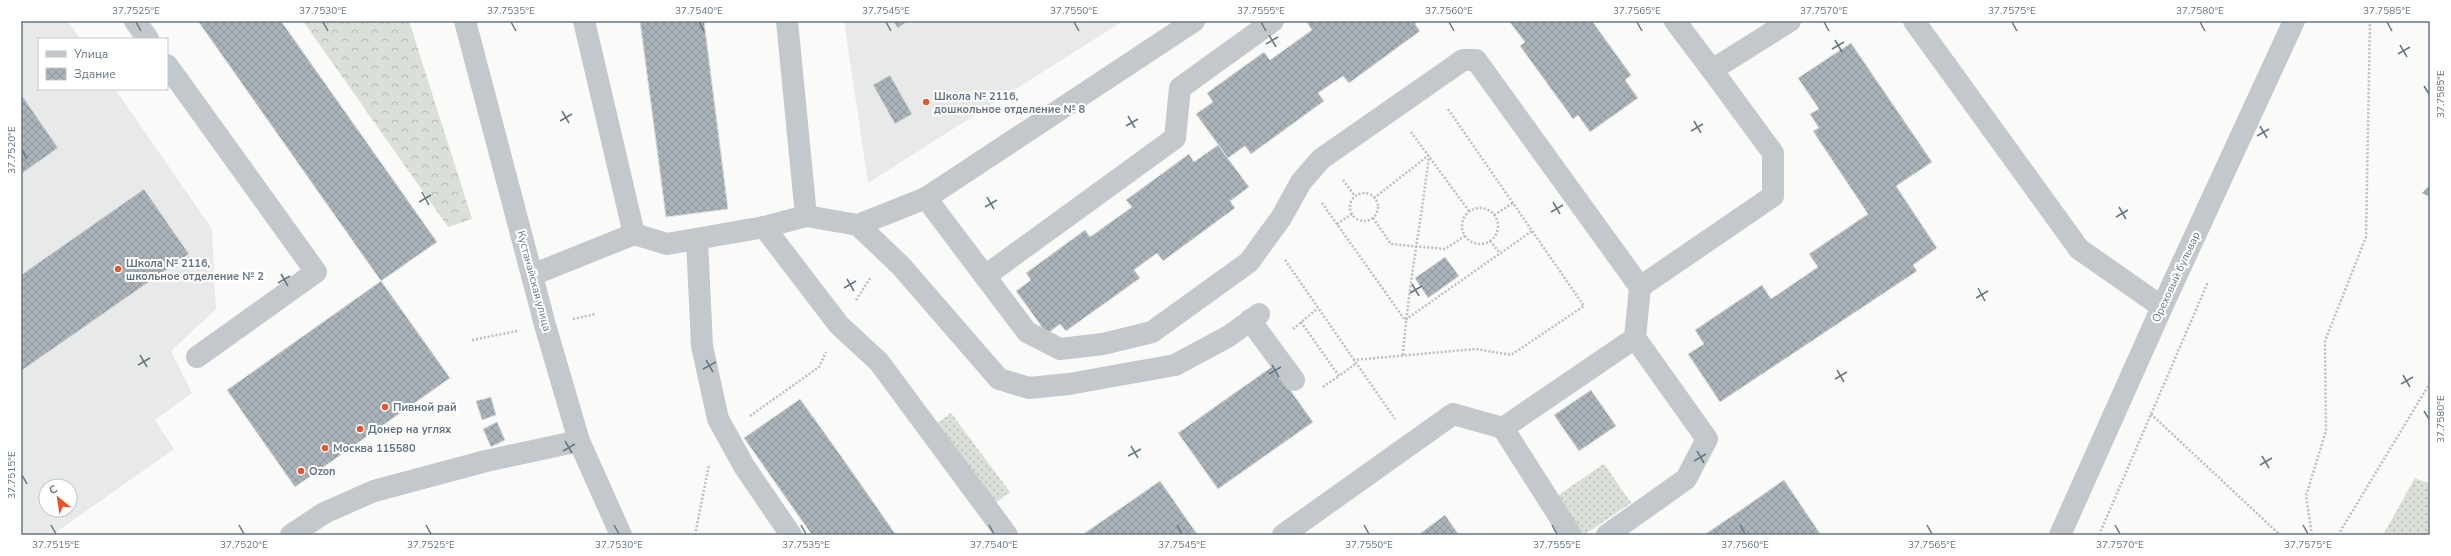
<svg xmlns="http://www.w3.org/2000/svg" width="2451" height="556" viewBox="0 0 2451 556" font-family="'Nunito Sans',sans-serif">
<defs>
<pattern id="grass-dots" width="8" height="8" patternUnits="userSpaceOnUse"><rect width="8" height="8" fill="#dadfd7"/><path d="M2 2h.1M6 6h.1" fill="none" stroke="#b4b9b4" stroke-width="1.8" stroke-linecap="round"/></pattern>
<pattern id="forest-crowns" width="20" height="18" patternUnits="userSpaceOnUse"><rect width="20" height="18" fill="#dadfd7"/><path d="M2 6a3 3 0 1 1 6 0M12 15a3 3 0 1 1 6 0" fill="none" stroke="#b4b9b4"/></pattern>
<pattern id="building-cross-hatch" width="8" height="8" patternUnits="userSpaceOnUse"><rect width="8" height="8" fill="#aab3b9"/><path d="M0 0l8 8M0 8l8-8" fill="none" stroke="#8e969c"/></pattern>
</defs>
<rect width="100%" height="100%" fill="#fafaf8"/>
<g fill="#e8e9e9" fill-rule="evenodd">
<path d="M21,21H68L80,39H39V89H115L212,229L216,309L171,351L192,393L155,420L174,449L52,535H21ZM46,486H70V510H46Z"/>
<path d="M844,21H1123L868,183Z"/>
</g>
<g fill="url(#grass-dots)">
<path d="M951,413L1010,492L994,504L935,425Z"/>
<path d="M1604,464L1631,503L1584,535L1557,496Z"/>
<path d="M2415,478L2430,484V535H2383Z"/>
</g>
<path fill="url(#forest-crowns)" d="M303,21H409L472,219L448,227Z"/>
<g fill="url(#building-cross-hatch)" stroke="#dcdcda">
<path d="M198,21H281L437,242L381,281Z"/>
<path d="M640,21H704L728,209L666,217Z"/>
<path d="M893,21H908L898,28Z"/>
<path d="M1306,21H1418L1415,24L1420,31L1349,83L1343,76L1318,93L1324,101L1251,154L1245,146L1228,158L1196,114L1213,102L1207,93L1264,52L1270,60L1312,30Z"/>
<path d="M1509,21H1592L1631,75L1625,80L1638,98L1590,132L1578,115L1573,119L1520,46L1525,42Z"/>
<path d="M1851,43L1932,162L1896,186L1937,248L1913,265L1917,271L1720,402L1688,354L1704,344L1695,330L1762,285L1771,299L1818,267L1809,254L1868,214L1813,131L1819,128L1810,114L1819,109L1798,78Z"/>
<path d="M890,75L912,114L895,124L873,85Z"/>
<path d="M21,94L58,148L21,174Z"/>
<path d="M1218,145L1249,187L1230,201L1235,208L1163,261L1157,253L1134,270L1140,278L1066,331L1060,324L1047,334L1016,291L1031,280L1026,273L1085,230L1090,237L1132,207L1126,200L1189,154L1194,162Z"/>
<path d="M2430,185V197L2422,193Z"/>
<path d="M144,189L189,254L21,371V275Z"/>
<path d="M1445,257L1459,276L1428,298L1415,278Z"/>
<path d="M381,281L450,378L295,487L227,390Z"/>
<path d="M1273,366L1313,422L1218,489L1178,433Z"/>
<path d="M1591,390L1616,426L1579,451L1554,415Z"/>
<path d="M491,397L496,415L482,420L476,401Z"/>
<path d="M800,399L841,456L896,535H812L744,438Z"/>
<path d="M497,422L505,440L491,447L483,429Z"/>
<path d="M1784,480L1821,535H1704L1738,512Z"/>
<path d="M1160,481L1197,534L1082,535Z"/>
<path d="M1445,515L1459,535H1418Z"/>
</g>
<g fill="none" stroke-linecap="round" stroke-linejoin="round">
<g stroke="#bbbfc2" stroke-width="2.5" stroke-dasharray="2 2" stroke-linecap="butt">
<path d="M1411,132L1469,211"/>
<path d="M1343,180L1355,196"/>
<circle cx="1364" cy="207" r="14"/>
<path d="M1374,198L1429,155"/>
<path d="M1322,203L1405,320L1532,231"/>
<circle cx="1480" cy="226" r="18"/>
<path d="M1494,215L1513,203"/>
<path d="M1373,218L1391,244L1445,249L1465,236"/>
<path d="M1337,224L1352,214"/>
<path d="M1490,241L1500,253"/>
<path d="M1285,260L1395,419"/>
<path d="M856,300L871,277"/>
<path d="M573,319L596,314"/>
<path d="M1301,322L1339,376L1355,364"/>
<path d="M1293,329L1318,308"/>
<path d="M472,340L517,331"/>
<path d="M1403,355C1408,288 1421,223 1429,156"/>
<path d="M1353,360L1476,349L1511,355L1584,306L1448,109L1446,110"/>
<path d="M1323,387L1339,376"/>
<path d="M2151,414L2280,535"/>
<path d="M750,416L819,367L826,352"/>
<path d="M695,535L709,465"/>
<path d="M2099,535L2208,282"/>
<path d="M2312,535L2306,496L2326,431L2325,341L2366,237L2370,21"/>
<path d="M2338,535L2430,383"/>
</g>
<g stroke="#c3c8cc" stroke-width="22">
<path d="M135,21L148,39"/>
<path d="M465,21L545,325L579,441L621,535"/>
<path d="M584,21L634,234"/>
<path d="M787,21L806,216"/>
<path d="M1675,21L1712,70L1790,21"/>
<path d="M1914,21L2079,249L2162,307"/>
<path d="M167,65L316,272L197,357"/>
<path d="M926,198L1027,332L1060,349L1103,344L1152,332L1249,262L1281,218L1301,182L1321,159L1463,60H1476L1640,287L1635,338L1707,439L1686,479L1607,535"/>
<path d="M858,225L901,266L999,379L1029,388L1069,384L1175,365L1229,336L1259,314"/>
<path d="M764,227L839,325L879,362L1007,535"/>
<path d="M697,240L702,346L718,419L744,466L791,535"/>
<path d="M532,275L634,234L667,244L764,227L806,216L858,225L926,198L1194,21"/>
<path d="M985,276L1175,138L1180,88L1273,21"/>
<path d="M1640,287L1773,196V153L1712,70"/>
<path d="M1250,320L1294,380"/>
<path d="M1503,428L1571,535"/>
<path d="M291,535L324,513L374,491L486,461L579,441"/>
<path d="M1283,535L1453,414L1503,428L1635,338"/>
<path d="M2060,535L2162,307L2294,21"/>
</g>
</g>
<path fill="none" stroke="#657683" stroke-width="1.5" d="M136,22L141,31M323,22L328,31M511,22L516,31M699,22L704,31M886,22L891,31M1074,22L1079,31M1261,22L1266,31M1449,22L1454,31M1637,22L1642,31M1824,22L1829,31M2012,22L2017,31M2200,22L2205,31M2387,22L2392,31M1269,35L1276,47M1835,40L1842,52M1266,44L1278,37M2400,45L2407,57M1832,49L1844,42M2398,54L2410,47M2424,86L2429,94M562,111L569,123M1128,116L1135,128M560,121L572,114M1694,121L1701,133M1126,126L1138,119M2260,126L2267,138M1691,131L1703,124M2257,136L2269,129M22,150L27,159M422,192L429,205M987,197L994,209M419,202L431,195M1553,202L1560,214M985,207L997,200M2119,207L2126,219M1551,212L1563,205M2116,217L2128,210M281,274L288,286M847,279L854,291M278,283L290,276M1412,284L1419,296M844,288L856,281M1978,288L1985,301M1410,293L1422,286M1976,298L1988,291M140,355L147,367M706,360L713,372M138,365L150,358M1272,365L1279,377M703,369L716,362M1837,370L1844,382M1269,374L1281,367M2403,375L2410,387M1835,379L1847,372M2401,384L2413,377M2424,411L2429,419M565,441L572,453M1131,446L1138,458M563,451L575,444M1697,451L1704,463M1128,456L1141,449M2262,456L2269,468M1694,461L1706,454M2260,465L2272,458M22,475L27,484M51,525L56,534M239,525L244,534M426,525L431,534M614,525L619,534M801,525L806,534M989,525L994,534M1177,525L1182,534M1364,525L1369,534M1552,525L1557,534M1740,525L1745,534M1927,525L1932,534M2115,525L2120,534M2303,525L2308,534"/>
<g fill="#e4572e" stroke="#fff" stroke-width="1.5">
<circle cx="926" cy="102" r="4"/>
<circle cx="118" cy="269" r="4"/>
<circle cx="385" cy="407" r="4"/>
<circle cx="360" cy="429" r="4"/>
<circle cx="325" cy="448" r="4"/>
<circle cx="301" cy="471" r="4"/>
</g>
<g text-anchor="middle" dominant-baseline="central" stroke-width="4" stroke-linejoin="round" paint-order="stroke">
<g font-size="11" font-weight="bold" fill="#657683" stroke="#fff" text-anchor="start">
<text x="934" y="96">Школа № 2116,<tspan x="934" dy="13">дошкольное отделение № 8</tspan></text>
<text x="126" y="263">Школа № 2116,<tspan x="126" dy="13">школьное отделение № 2</tspan></text>
<text x="393" y="407">Пивной рай</text>
<text x="368" y="429">Донер на углях</text>
<text x="333" y="448">Москва 115580</text>
<text x="309" y="471">Ozon</text>
</g>
<g font-size="11" fill="#657683" stroke="#fff">
<text transform="translate(2176 277) rotate(-65)">Ореховый бульвар</text>
<text transform="translate(534 281) rotate(75)">Кустанайская улица</text>
</g>
</g>
<rect width="2451" height="556" fill="none" stroke="#ffffff" stroke-width="44"/>
<rect x="38" y="38" width="130" height="52" fill="#ffffff" stroke="#c1c8cd"/>
<rect x="46" y="51" width="20" height="6" fill="#c3c8cc" stroke="#c1c8cd"/>
<text x="74" y="58" font-size="12" fill="#657683">Улица</text>
<rect x="46" y="68" width="20" height="12" fill="url(#building-cross-hatch)" stroke="#c1c8cd"/>
<text x="74" y="78" font-size="12" fill="#657683">Здание</text>
<g transform="translate(58 498) rotate(330)"><circle r="19" fill="#ffffff" stroke="#c1c8cd"/>
<path d="M0-3L7 15L0 10L-7 15Z" fill="#e4572e"/>
<text y="-6" font-size="11" font-weight="bold" text-anchor="middle" fill="#657683">С</text>
</g>
<rect x="22" y="22" width="2407" height="512" fill="none" stroke="#657683" stroke-width="1.5"/>
<g font-size="10" text-anchor="middle" fill="#657683">
<text x="136" y="14">37.7525°E</text>
<text x="323" y="14">37.7530°E</text>
<text x="511" y="14">37.7535°E</text>
<text x="699" y="14">37.7540°E</text>
<text x="886" y="14">37.7545°E</text>
<text x="1074" y="14">37.7550°E</text>
<text x="1261" y="14">37.7555°E</text>
<text x="1449" y="14">37.7560°E</text>
<text x="1637" y="14">37.7565°E</text>
<text x="1824" y="14">37.7570°E</text>
<text x="2012" y="14">37.7575°E</text>
<text x="2200" y="14">37.7580°E</text>
<text x="2387" y="14">37.7585°E</text>
<text transform="translate(2440 94) rotate(-90)" y="4">37.7585°E</text>
<text transform="translate(11 150) rotate(-90)" y="4">37.7520°E</text>
<text transform="translate(2440 419) rotate(-90)" y="4">37.7580°E</text>
<text transform="translate(11 475) rotate(-90)" y="4">37.7515°E</text>
<text x="56" y="548">37.7515°E</text>
<text x="244" y="548">37.7520°E</text>
<text x="431" y="548">37.7525°E</text>
<text x="619" y="548">37.7530°E</text>
<text x="806" y="548">37.7535°E</text>
<text x="994" y="548">37.7540°E</text>
<text x="1182" y="548">37.7545°E</text>
<text x="1369" y="548">37.7550°E</text>
<text x="1557" y="548">37.7555°E</text>
<text x="1745" y="548">37.7560°E</text>
<text x="1932" y="548">37.7565°E</text>
<text x="2120" y="548">37.7570°E</text>
<text x="2308" y="548">37.7575°E</text>
</g>
</svg>
